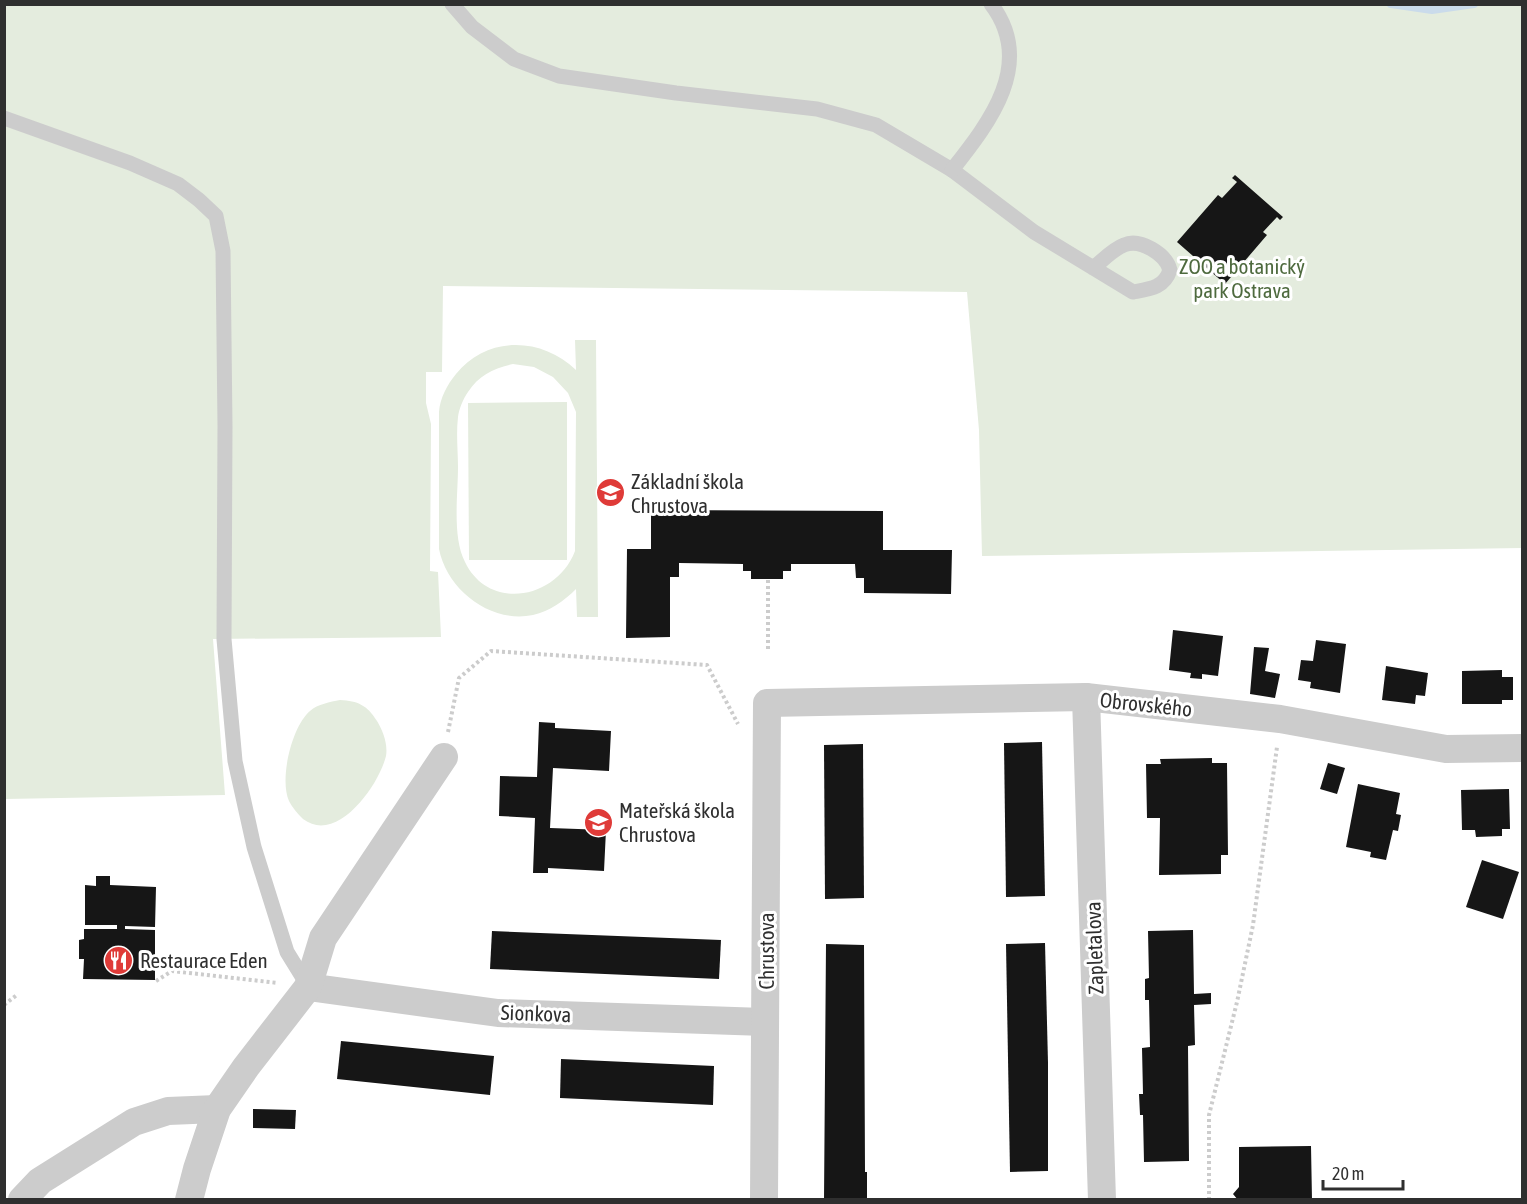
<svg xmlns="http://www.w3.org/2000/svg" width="1527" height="1204" viewBox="0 0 1527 1204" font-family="'Asap Condensed',sans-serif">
<rect width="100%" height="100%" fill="#fff"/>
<g fill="#e4ecde" fill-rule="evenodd">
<path d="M4,5H1522V548L982,556L979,430L967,292L443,286L442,372H426V403L431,424L430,571L438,572L441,637L213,639L225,795L5,799Z"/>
<path d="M575,340H596L598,617H577L576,589C564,601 550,611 533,615C491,624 447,590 439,549V412C440,398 447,385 456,374C487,335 542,337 576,370ZM513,364L534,367L553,377L568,393L576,412L575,551C557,599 489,612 465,562C452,537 458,495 458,467C458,451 456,434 458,417C459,409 463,399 468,392C479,375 494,368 513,364Z"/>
<path d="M567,402V560H469L468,403Z"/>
<path d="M340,700C358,701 367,705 377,721C383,731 388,744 386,756C379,785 337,845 303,819C298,814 292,807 289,801C279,779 292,726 310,711C318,704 330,702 340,700Z"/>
</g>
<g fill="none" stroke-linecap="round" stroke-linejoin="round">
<path stroke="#cadbeb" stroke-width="8" d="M1391,4L1432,10L1474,4"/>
</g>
<g fill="#161616">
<path d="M1235,175L1283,217L1280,220L1277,217L1263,232L1267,235L1225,284L1177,242L1218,195L1222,198L1237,182L1232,178Z"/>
<path d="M651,510L883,511V550H952L951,594L864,593V578H856L855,564H791V571H783V579H751V571H743V564L679,563V577H670V637L626,638L627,549H651Z"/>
<path d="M1173,630L1223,636L1218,676L1202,674V679L1190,678L1191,673L1169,670Z"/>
<path d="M1316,640L1346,644L1340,693L1310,688L1311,682L1298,680L1301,660L1313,661Z"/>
<path d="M1254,647L1269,648L1265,671L1280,674L1275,698L1250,694Z"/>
<path d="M1386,666L1428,673L1425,696L1416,695L1415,704L1382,700Z"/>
<path d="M1502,670V677H1513V700H1502V704H1462V671Z"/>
<path d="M539,722L555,723V728L611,731L609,771L553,768L550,828L606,830L604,871L548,868V873H533L535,818L499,816L500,776L537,777Z"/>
<path d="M1042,742L1045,896L1006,897L1004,743Z"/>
<path d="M863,744L864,898L825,899L824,745Z"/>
<path d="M1212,758V763H1227L1228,855H1221V874L1159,875L1160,818H1147L1146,764H1161L1160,759Z"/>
<path d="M1328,763L1345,768L1337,794L1320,789Z"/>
<path d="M1358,784L1400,793L1396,814L1401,815L1398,831L1393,830L1386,860L1370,857L1371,852L1346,847Z"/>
<path d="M1509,789L1510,829H1502V836L1476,837L1475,830H1462L1461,790Z"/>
<path d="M1482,860L1519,872L1503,919L1466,907Z"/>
<path d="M96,876H110V885L156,887L155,927L125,926V929L155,930V980L83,979L84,959H79V940L84,939V929H117V925H85V885L96,886Z"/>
<path d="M1193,930L1194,994L1211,993V1004L1194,1005L1195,1045L1188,1046L1189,1161L1144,1162L1143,1115H1140L1139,1094H1143L1142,1048L1150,1047L1149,1000H1145V979L1149,978L1148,931Z"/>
<path d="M492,931L721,940L719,979L490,969Z"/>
<path d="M1045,943L1048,1063V1171L1010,1172L1006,944Z"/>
<path d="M826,944L864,945L865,1172H867V1200H824Z"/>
<path d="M341,1041L494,1056L490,1095L337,1079Z"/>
<path d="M561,1059L714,1066L713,1105L560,1098Z"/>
<path d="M253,1109L296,1110L295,1129L253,1128Z"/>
<path d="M1311,1146L1312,1200H1238L1233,1194L1239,1187V1147Z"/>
</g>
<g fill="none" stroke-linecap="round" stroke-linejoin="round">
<g stroke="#ccc" stroke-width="4" stroke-dasharray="3 3" stroke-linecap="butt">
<path d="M768,649V578"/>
<path d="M448,732L459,678L491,651L707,665L738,724"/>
<path d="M156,981L172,971L278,983"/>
<path d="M4,1005L18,994"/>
<path d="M1209,1200V1115L1237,1002L1253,925L1277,747"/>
</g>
<g stroke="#ccc" stroke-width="15">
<path d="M452,4L472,27L514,59L559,76L676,93L817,109L876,125L952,170L1034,232L1133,292C1150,289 1164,288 1170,270C1166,254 1140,238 1124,245C1113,249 1102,261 1093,268"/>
<path d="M4,118L130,163L178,184L199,200L216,216L223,251L225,426L224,639L235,761L254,847L287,952L308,986"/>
<path d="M952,170C990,122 1036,63 991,4"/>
</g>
<g stroke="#ccc" stroke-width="28">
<path d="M1086,697L1102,1200"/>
<path d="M308,987L498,1013L765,1022"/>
<path d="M22,1200L40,1181L134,1122L168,1111L217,1109"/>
<path d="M189,1200L197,1169L217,1109L246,1067L308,987L323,938L444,757"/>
<path d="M764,1200L767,703L1086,697L1280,719L1446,749L1522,748"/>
</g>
</g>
<defs>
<symbol id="school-disc" viewBox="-11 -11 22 22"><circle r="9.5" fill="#df3b38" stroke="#fff"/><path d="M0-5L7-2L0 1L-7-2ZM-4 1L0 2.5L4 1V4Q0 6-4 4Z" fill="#fff"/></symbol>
<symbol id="restaurant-disc" viewBox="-11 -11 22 22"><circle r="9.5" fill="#df3b38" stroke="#fff"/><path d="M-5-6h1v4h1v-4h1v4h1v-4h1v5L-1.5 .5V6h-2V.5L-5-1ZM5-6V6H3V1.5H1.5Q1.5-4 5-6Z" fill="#fff"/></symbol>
</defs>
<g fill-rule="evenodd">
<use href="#school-disc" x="594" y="476" width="33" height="33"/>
<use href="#school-disc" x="582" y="806" width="33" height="33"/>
<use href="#restaurant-disc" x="102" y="944" width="33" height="33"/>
</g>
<g text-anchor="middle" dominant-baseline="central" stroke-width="6" stroke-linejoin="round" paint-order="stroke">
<g font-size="21" fill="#4e6a3e" stroke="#fff">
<text x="1242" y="266">ZOO a botanický<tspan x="1242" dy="24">park Ostrava</tspan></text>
</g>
<g font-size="21" fill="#2f2f2f" stroke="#fff" text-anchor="start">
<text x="631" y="481">Základní škola<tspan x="631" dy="24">Chrustova</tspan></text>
<text x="619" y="810">Mateřská škola<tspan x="619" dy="24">Chrustova</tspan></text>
<text x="140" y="960">Restaurace Eden</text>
</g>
<g font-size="21" fill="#2f2f2f" stroke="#fff">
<text transform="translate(1146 704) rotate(6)">Obrovského</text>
<text transform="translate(1094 948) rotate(-92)">Zapletalova</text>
<text transform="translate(766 951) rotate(-90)">Chrustova</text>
<text transform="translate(536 1013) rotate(2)">Sionkova</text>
</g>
</g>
<rect width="1527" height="1204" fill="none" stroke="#2f2f2f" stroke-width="12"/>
<path d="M1323 1180v9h80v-9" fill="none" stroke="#2f2f2f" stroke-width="3"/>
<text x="1332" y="1180" font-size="18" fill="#2f2f2f" stroke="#ffffff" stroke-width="4.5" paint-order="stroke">20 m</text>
</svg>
